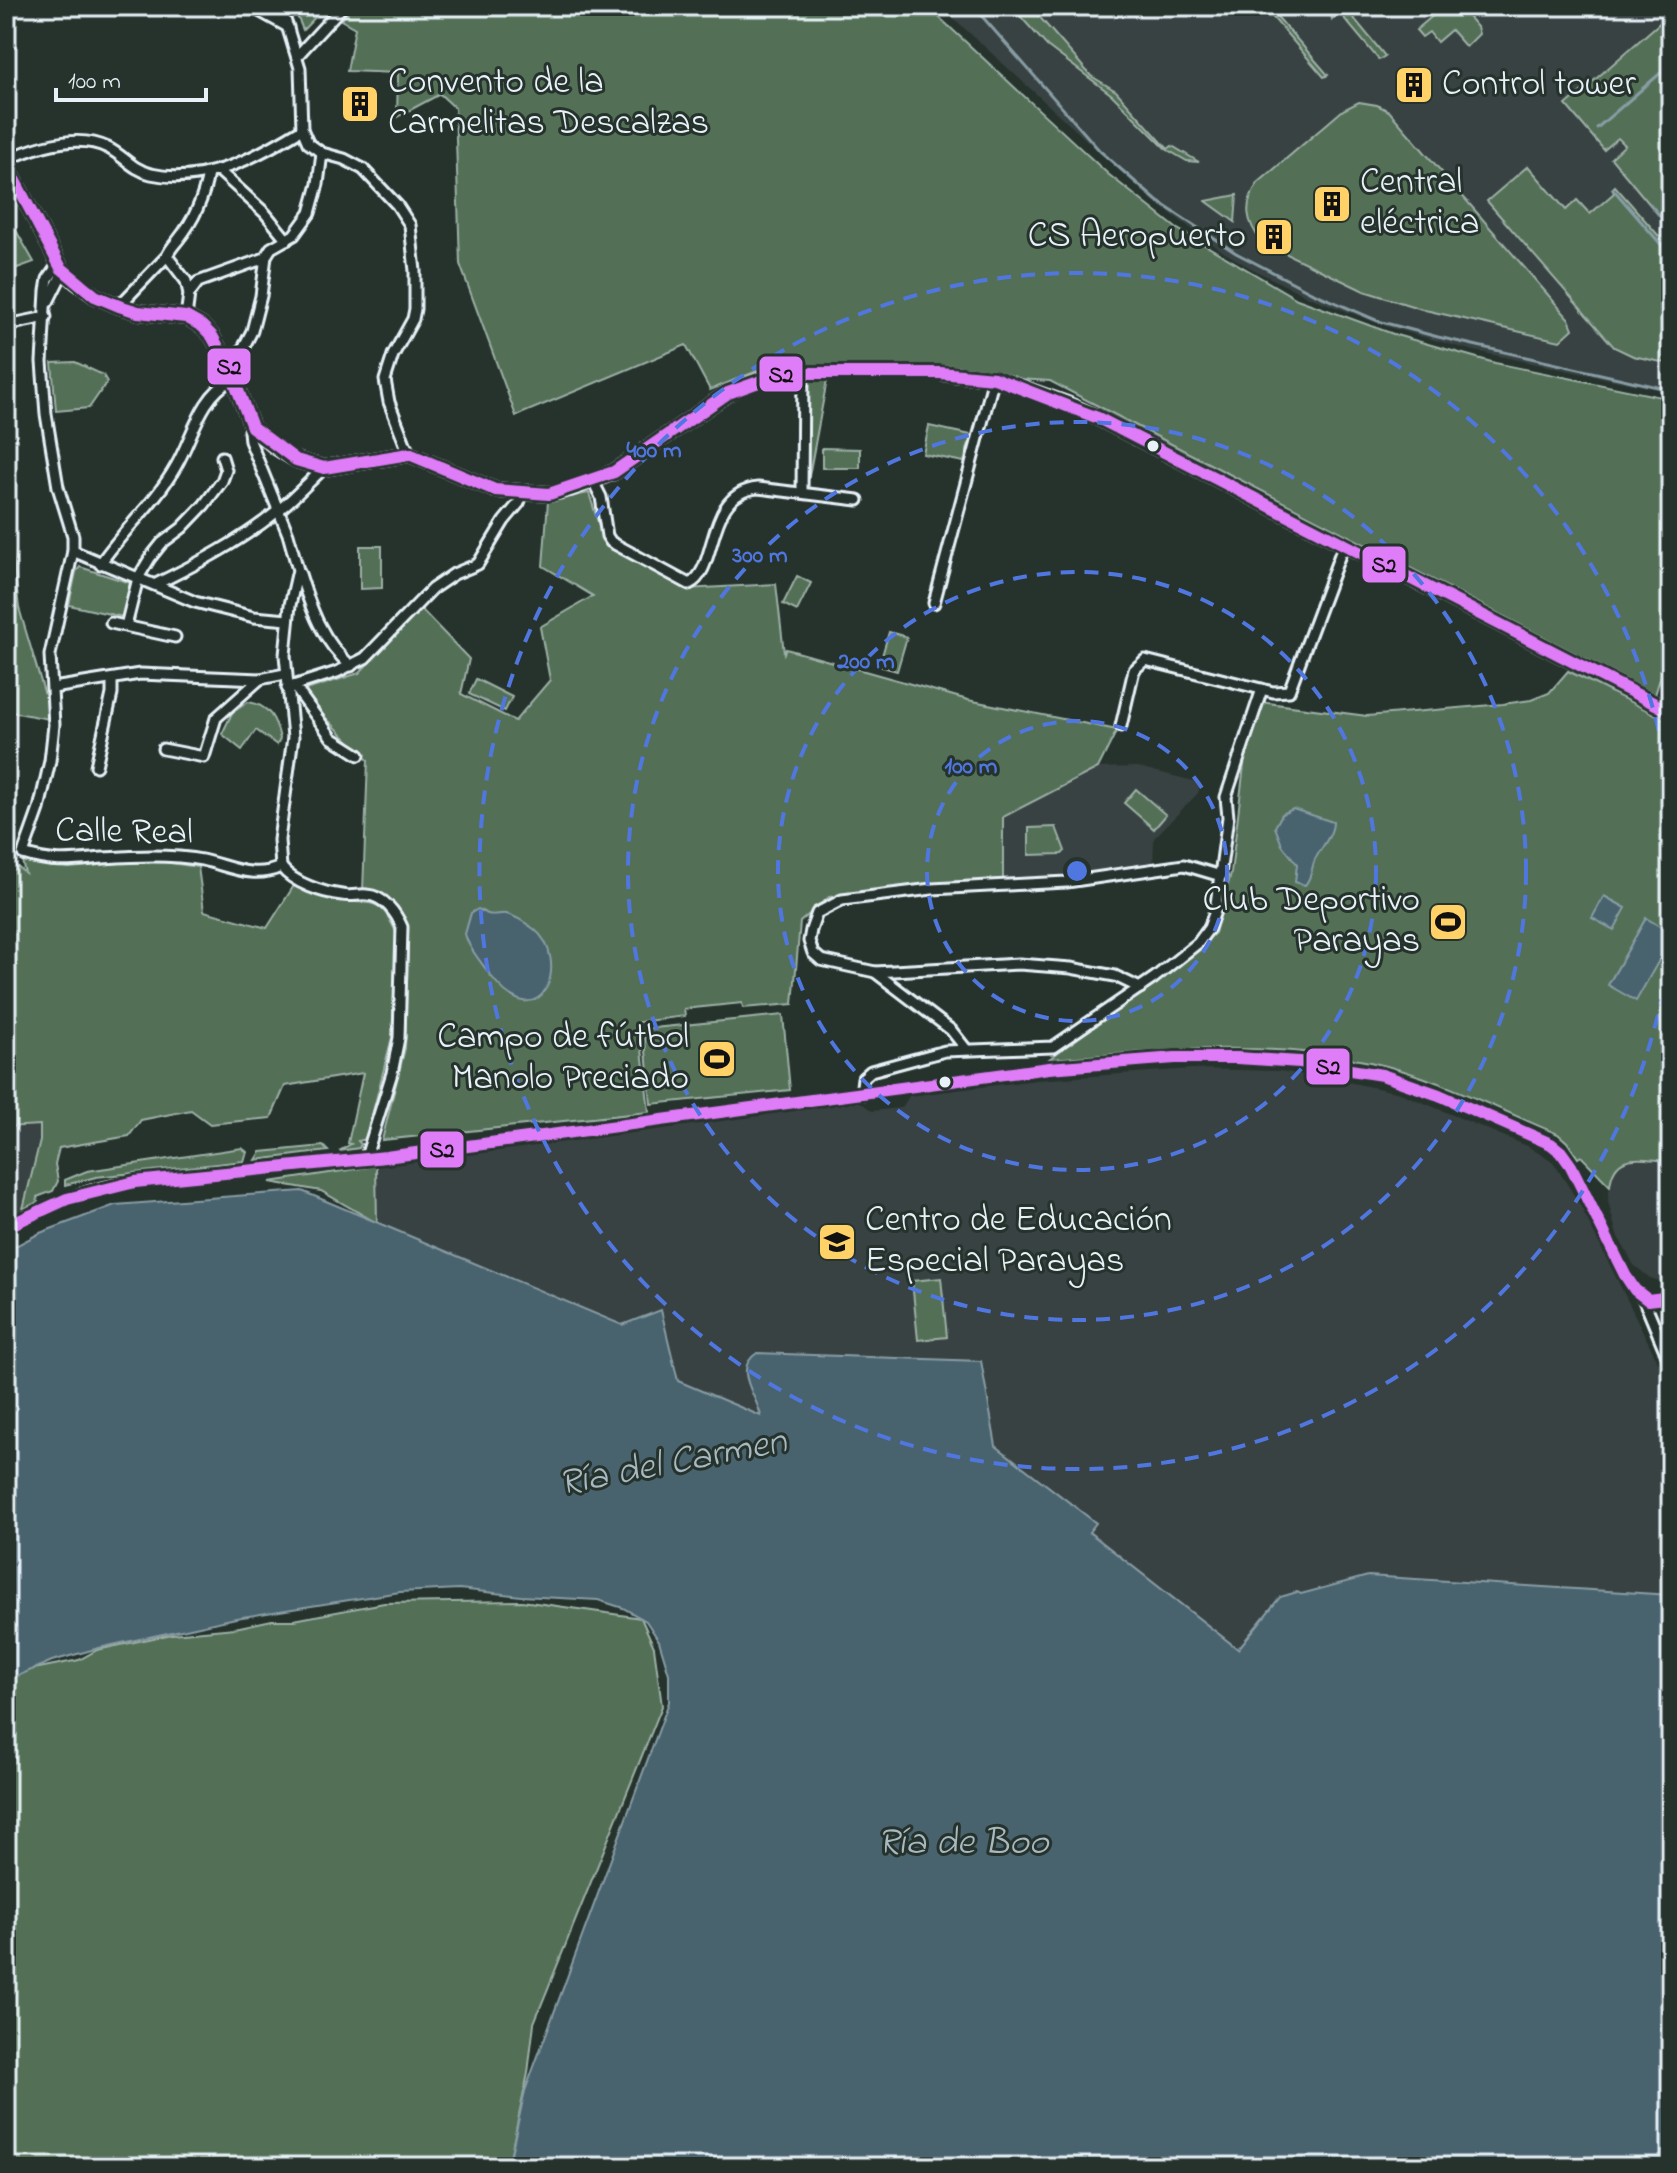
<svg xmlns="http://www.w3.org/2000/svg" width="1677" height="2173" viewBox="0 0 1677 2173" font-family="'Indie Flower',sans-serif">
<rect width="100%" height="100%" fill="#26332d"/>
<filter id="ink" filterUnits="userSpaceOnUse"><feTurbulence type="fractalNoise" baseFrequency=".0125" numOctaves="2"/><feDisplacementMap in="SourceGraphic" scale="16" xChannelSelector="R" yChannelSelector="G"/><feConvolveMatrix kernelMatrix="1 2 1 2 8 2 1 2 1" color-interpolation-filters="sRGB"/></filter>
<g filter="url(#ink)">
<g fill="#394342">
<path d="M940,6H1671V392L1470,350L1388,327L1309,297L1256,271L1225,253L1152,200Z"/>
<path d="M1138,767L1201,783L1198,793L1154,838L1153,865L1003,880V817L1098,768Z"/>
<path d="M1192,1069L1279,1071L1333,1079L1400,1093L1527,1146L1553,1162L1579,1203L1671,1388V1595L1368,1576L1300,1594L1280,1597L1238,1650L1089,1532L1096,1523L996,1446L980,1361L762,1417L678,1381L622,1325L377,1223L376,1166L859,1101L872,1111L902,1108L909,1096L1037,1080Z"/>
<path d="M40,1124V1141L18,1227L6,1233V1128Z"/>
<path d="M1623,1159L1671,1161V1284L1650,1278L1634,1265L1617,1235L1608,1201L1611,1173L1616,1164Z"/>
</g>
<g fill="#526f56" stroke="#9db0a7" stroke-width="2">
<path d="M293,6H326L303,30Z"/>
<path d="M353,6H927L1108,174L1176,228L1297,299L1396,335L1495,363L1671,399V642L1655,695L1050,381L777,363L710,390L686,345L516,416L460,264L455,108L440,94L397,117L398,73L347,71L355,28L341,20Z"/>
<path d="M1011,6H1030L1091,76L1116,91L1168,149L1172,146L1199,162L1187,161L1166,149L1112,95L1047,46Z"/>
<path d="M1263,6H1268L1328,75L1324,77Z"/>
<path d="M1330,6H1344L1385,56L1379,60L1339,12L1332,20Z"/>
<path d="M1432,6H1459L1477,27L1479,34L1466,47L1451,30L1437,42L1429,32L1422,37L1416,30L1436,13Z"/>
<path d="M1671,13V230L1611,158L1625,145L1618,138L1604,150L1566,105Z"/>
<path d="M1359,102L1377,105L1389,111L1569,319L1573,329L1560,341L1425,310L1364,291L1262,242C1246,222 1243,205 1258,183L1343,110Z"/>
<path d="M1528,166L1566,210L1577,200L1590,214L1614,193L1612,189L1615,186L1671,250V364L1633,356L1614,347L1487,201Z"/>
<path d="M1237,195L1235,222L1206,201Z"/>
<path d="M6,213L34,262L6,272Z"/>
<path d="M75,362L103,375L107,382L89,408L56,411L52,363Z"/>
<path d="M808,380H827L807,487Z"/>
<path d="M929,426L971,435L964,462L923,454Z"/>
<path d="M822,448L860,449V468H822Z"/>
<path d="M589,493L604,541L685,589L776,584L784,653L786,649L968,700L1117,730L1098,768L1003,817V880L829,897L800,922L793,1004L743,1008L742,1003L684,1009L685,1016L639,1022L649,1112L382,1140L405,1048L408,947L407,924L398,907L386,896L363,891L368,760L300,692L359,673L421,609L469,659L461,694L515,721L550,680L540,627L593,596L543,566L548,501Z"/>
<path d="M6,534L11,541L19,608L47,702L49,719L6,711Z"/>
<path d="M360,546H382V588L360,589Z"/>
<path d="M80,567L130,583L123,617L69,605L76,572Z"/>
<path d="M797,576L811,583L797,611L783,604Z"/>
<path d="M889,632L907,637L897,671L879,666Z"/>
<path d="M1568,671L1671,722V1161C1642,1160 1614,1149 1610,1186L1581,1156L1578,1158L1567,1142L1558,1134C1497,1109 1435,1076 1370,1062C1263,1039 1156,1051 1049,1059L1168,973L1215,933L1231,873L1245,757L1260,702L1367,716L1503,704L1531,700L1549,693Z"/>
<path d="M476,679L512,697L505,711L469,694Z"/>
<path d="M248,702C269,705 276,719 280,739L277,745L256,730L242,750L222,734L232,713Z"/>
<path d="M1136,789L1166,815L1154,829L1124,803Z"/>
<path d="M1056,827L1065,851L1062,854L1029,855V828Z"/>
<path d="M6,858L25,873L22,861L69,868L151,860L198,867L204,911L267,928L295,884C308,891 322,897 337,900C373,906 380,894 397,935L392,1037L366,1139L358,1141L361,1144L359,1148L339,1151L351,1144L348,1143L363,1073L285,1086L271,1118L210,1124L191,1110L141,1120L129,1136L59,1148L55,1164L58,1181L53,1191L37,1197L38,1202L23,1209L40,1141V1125L6,1127Z"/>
<path d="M783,1015L790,1090L651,1104L644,1029Z"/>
<path d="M323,1146L328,1151L256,1160L261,1152Z"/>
<path d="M242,1148L247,1152L244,1161L96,1177L65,1185V1180L87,1171Z"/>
<path d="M376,1166L377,1223L321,1191L270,1182Z"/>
<path d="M941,1278L947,1337L918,1340L912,1281Z"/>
<path d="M522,1601L641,1618L654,1647L662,1706L534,2023L528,2073L508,2167H6V1681L29,1670L79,1660L97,1650L172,1634L235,1628L272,1620H294L384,1603Z"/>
</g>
<g fill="#48646e" stroke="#889ca5" stroke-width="2">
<path d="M1293,809L1333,822C1333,835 1321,848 1315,859C1311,869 1312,877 1305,885L1295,882L1297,864L1282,845L1275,827L1282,814Z"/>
<path d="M1604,896L1626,908L1614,930L1592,918Z"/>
<path d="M478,909C481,910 484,913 488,914C493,916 501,913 506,914C516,916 526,923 534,929C572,959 542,1043 491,976C482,963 469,949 465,934L471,913Z"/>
<path d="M1646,918L1671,933V939L1636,1001L1608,985Z"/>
<path d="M302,1191L622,1325L661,1310L678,1381L761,1416C756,1394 732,1369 757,1353L981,1361L996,1446L1096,1523L1089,1532L1238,1649L1280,1597L1297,1592L1301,1594L1368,1576L1671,1595V2167H508L525,2091L669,1702V1674L659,1641L646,1621L623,1608L598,1600L521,1596L459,1589L400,1592L236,1618L99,1648L52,1661L6,1681V1251L40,1233L115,1205Z"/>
</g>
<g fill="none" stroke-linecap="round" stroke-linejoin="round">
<g stroke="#889ca5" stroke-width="3">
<path d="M973,6L1100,151L1157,201L1236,253L1311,292L1378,321L1438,337L1671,390"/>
<path d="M1597,128L1671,64"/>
<path d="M1613,189L1671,256"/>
<path d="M1650,204L1671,229"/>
</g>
<defs>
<g id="street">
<path d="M250,6L288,27"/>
<path d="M281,6L300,68L302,129L308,143L322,153L344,159L363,169L397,205L410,225L415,271V309L413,319L393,355L385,380L389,402L409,454"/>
<path d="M6,16L12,6"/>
<path d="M297,56L343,6"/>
<path d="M6,160C35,147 78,133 108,148C124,156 133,170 151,174C205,186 258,156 302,129"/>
<path d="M218,170L265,213L287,240"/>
<path d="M167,256L186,281L189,294"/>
<path d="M59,263L48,279L46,291L42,362L46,414L58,487L73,536V551L50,655L54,725L50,761L39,809L23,854C54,864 71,861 103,858C135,856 170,854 202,860C230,866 253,880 281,867"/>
<path d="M48,302L61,276V268"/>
<path d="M119,306L167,256C170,249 173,246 178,240C194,220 204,198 208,173"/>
<path d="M186,317L189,294L198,282L265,258"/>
<path d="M6,330L17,323L46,317"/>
<path d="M229,367L236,362L252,331L261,296L266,256L271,248L294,235L310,213L318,184L322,153"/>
<path d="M252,427L249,431L250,441L288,534L298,570L290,605L285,655L293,737L279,840L281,867"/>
<path d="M593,481L601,497L607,536L611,542L689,584C719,571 704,493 758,488L858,500"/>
<path d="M802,492L803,372"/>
<path d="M73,551L195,602L254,617L288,620"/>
<path d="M100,564C123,530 156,502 176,466C193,437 200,396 232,380"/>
<path d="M300,574C311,609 322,641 351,666"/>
<path d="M156,584C199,563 241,541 279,510C295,497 309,482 324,468"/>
<path d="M934,603L994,378"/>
<path d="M111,623L175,637"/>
<path d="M126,626L138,578L150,558L162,543L182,528L204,505L222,481L226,470L222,457"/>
<path d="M294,686L332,738L359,755"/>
<path d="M53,688L140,674L260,679L285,674"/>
<path d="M287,688L337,672L365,658L432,589L454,574L478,564L504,521L519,503L523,493"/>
<path d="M1121,726L1134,670L1145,660L1273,692L1289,691L1344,544"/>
<path d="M163,749L204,757L216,718L260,679"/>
<path d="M96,766L112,694V679"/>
<path d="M281,867C293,883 323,893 342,895C351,897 359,894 367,895C384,896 396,913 402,927L399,1038L392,1073L365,1160"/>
<path d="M875,972L951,1030L966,1049"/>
<path d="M1140,988L1115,976L1071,968L1019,964L875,972L821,960L813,953L809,941L811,930L817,913L842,900L932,889L1067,882L1184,865L1221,876"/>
<path d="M861,1094L863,1078L871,1071L945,1051L1053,1047L1154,978L1198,943L1209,928L1215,911L1228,817L1226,797L1262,689"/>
<path d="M6,1227C38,1210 70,1195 106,1187C144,1178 183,1177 222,1174C284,1168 347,1162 409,1154C560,1133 712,1115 863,1094C1027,1071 1197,1039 1362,1071C1415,1081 1464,1106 1513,1127C1529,1134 1549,1140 1561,1152C1587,1180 1619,1287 1645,1299C1653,1302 1662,1299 1671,1297"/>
<path d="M1643,1298L1671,1365"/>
</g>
<path id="secondary" d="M6,164L61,268L75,281L95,296L119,306L138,312L186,317L202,326L212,336L229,367L252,427L277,448L296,460L324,468L409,454L495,490L549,494L570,489L614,472L728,393L766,378L784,373H940L994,378L1067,404L1098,418L1671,712"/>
</defs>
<use href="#street" stroke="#e8f1f8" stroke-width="15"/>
<use href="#secondary" stroke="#e8f1f8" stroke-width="18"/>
<use href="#street" stroke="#26332d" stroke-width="9"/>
<use href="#secondary" stroke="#26332d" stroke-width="12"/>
<defs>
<g id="bus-1">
<path d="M6,164L61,268L95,296L119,306L138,312L186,317L202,326L212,336L229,367L252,427L296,460L324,468L409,454L495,490L549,494L614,472L728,393L784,373H940L994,378L1098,418L1671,712"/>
<path d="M6,1227L67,1199L135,1182L386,1157L1049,1068L1175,1058H1237L1300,1062L1382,1075L1439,1095L1551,1144L1561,1152L1571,1166L1625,1275L1635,1290L1648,1300L1671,1297"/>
</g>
</defs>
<use href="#bus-1" stroke="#26332d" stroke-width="18"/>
<use href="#bus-1" stroke="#df7cf7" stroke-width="12"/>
</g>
</g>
<g fill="none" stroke="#5077e0" stroke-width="4" stroke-dasharray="14 10">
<circle cx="1077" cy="871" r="150"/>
<circle cx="1077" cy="871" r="299"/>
<circle cx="1077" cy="871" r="449"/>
<path d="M1671 944A598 598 0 1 1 1671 798"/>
</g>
<defs>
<symbol id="building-square" viewBox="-11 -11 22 22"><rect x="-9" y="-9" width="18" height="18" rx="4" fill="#ffd166" stroke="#26332d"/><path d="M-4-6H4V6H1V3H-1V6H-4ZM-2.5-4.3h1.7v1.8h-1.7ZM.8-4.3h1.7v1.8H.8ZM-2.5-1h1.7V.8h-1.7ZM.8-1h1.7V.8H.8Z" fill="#111"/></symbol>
<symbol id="stadium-square" viewBox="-11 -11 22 22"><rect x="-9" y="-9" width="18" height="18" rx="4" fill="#ffd166" stroke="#26332d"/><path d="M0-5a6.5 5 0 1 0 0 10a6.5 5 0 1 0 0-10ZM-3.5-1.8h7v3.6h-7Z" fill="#111"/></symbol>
<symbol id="school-square" viewBox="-11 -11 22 22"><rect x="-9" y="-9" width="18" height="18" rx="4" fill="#ffd166" stroke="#26332d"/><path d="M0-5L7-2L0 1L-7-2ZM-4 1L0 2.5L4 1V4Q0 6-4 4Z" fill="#111"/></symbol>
</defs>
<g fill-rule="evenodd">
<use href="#building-square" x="1392" y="63" width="44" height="44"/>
<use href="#building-square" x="338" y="82" width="44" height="44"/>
<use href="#building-square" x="1310" y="182" width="44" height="44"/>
<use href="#building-square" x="1252" y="215" width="44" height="44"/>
<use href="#stadium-square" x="1426" y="900" width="44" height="44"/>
<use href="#stadium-square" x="695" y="1037" width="44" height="44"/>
<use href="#school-square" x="815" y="1220" width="44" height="44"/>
</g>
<g fill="#e8f1f8" stroke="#26332d" stroke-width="3">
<circle cx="1153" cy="446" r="7"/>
<circle cx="945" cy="1082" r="7"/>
</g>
<g text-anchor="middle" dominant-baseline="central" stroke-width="6" stroke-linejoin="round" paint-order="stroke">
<g font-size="36" fill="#e8f1f8" stroke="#26332d" text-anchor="start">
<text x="388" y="83">Convento de la<tspan x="388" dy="41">Carmelitas Descalzas</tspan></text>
<text x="1442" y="85">Control tower</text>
<text x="1360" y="183">Central<tspan x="1360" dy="41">eléctrica</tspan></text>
<text x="1246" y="237" text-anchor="end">CS Aeropuerto</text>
<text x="1420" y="901" text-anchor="end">Club Deportivo<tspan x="1420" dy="41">Parayas</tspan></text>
<text x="689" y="1038" text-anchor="end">Campo de fútbol<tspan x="689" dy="41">Manolo Preciado</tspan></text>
<text x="865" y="1221">Centro de Educación<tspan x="865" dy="41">Especial Parayas</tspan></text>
</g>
<g font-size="36" fill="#e8f1f8" stroke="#26332d">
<text transform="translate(124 833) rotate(1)">Calle Real</text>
</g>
<g font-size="38" font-style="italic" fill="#a8b9c1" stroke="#26332d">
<text transform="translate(673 1464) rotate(-11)">Ría del Carmen</text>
<text x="963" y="1844">Ría de Boo</text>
</g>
</g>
<circle cx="1077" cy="871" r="12" fill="#5077e0" stroke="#26332d" stroke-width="4"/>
<g font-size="24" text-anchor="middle" font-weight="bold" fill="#5077e0" stroke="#26332d" stroke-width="6" stroke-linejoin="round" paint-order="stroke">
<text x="654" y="457">400 m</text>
<text x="760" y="562">300 m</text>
<text x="866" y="668">200 m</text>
<text x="971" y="773">100 m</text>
</g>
<g stroke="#26332d" stroke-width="3">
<rect x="206" y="347" width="46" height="39" rx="8" fill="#df7cf7"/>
<rect x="758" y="355" width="46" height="38" rx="8" fill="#df7cf7"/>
<rect x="1361" y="545" width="46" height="39" rx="8" fill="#df7cf7"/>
<rect x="1305" y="1047" width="46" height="39" rx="8" fill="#df7cf7"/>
<rect x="419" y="1130" width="46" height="39" rx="8" fill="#df7cf7"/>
</g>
<g font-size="22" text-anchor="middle" font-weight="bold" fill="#111">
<text x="229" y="374">S2</text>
<text x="781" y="382">S2</text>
<text x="1384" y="572">S2</text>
<text x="1328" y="1074">S2</text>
<text x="442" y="1157">S2</text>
</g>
<rect width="1677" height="2173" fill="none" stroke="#26332d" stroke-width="32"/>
<rect x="16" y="16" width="1645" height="2141" fill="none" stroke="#e8f1f8" stroke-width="3" filter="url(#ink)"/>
<path d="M56 88v12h150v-12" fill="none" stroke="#e8f1f8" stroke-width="4"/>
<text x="68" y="88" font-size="24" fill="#e8f1f8" stroke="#26332d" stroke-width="6" paint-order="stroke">100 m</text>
</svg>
